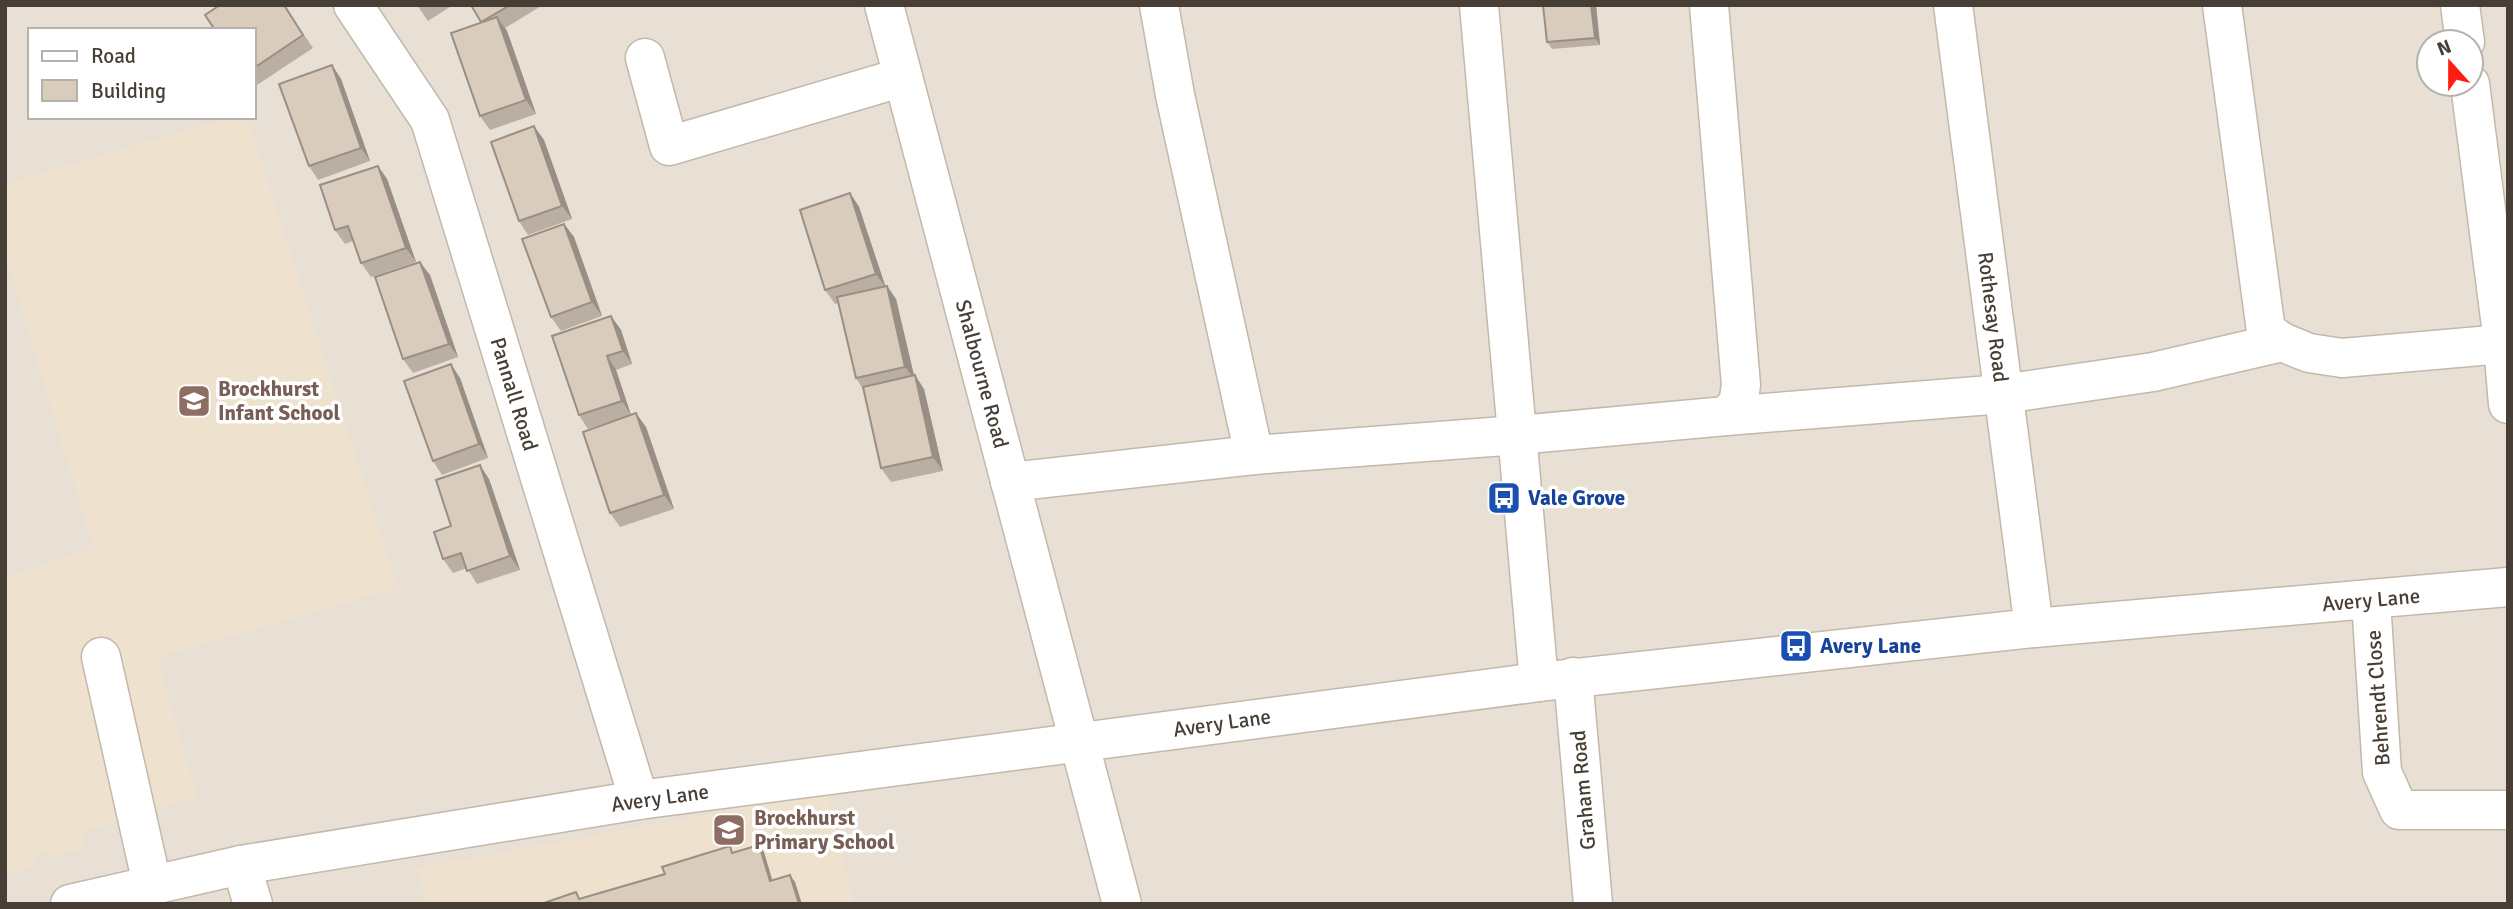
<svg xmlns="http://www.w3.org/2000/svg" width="2513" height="909" viewBox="0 0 2513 909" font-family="Signika,sans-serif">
<rect width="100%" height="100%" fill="#f4eee6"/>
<path fill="#e8e0d4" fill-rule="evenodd" d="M5,5H2508V904H5ZM30,30H254V117H30ZM2429,42H2471V84H2429Z"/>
<g fill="#eee2cf">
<path d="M231,117H247L398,588L157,657L197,797L85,831L81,849L55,856L38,850L33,867L5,874V578L93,547L5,254V184Z"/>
<path d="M827,792L854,904H426L417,868Z"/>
</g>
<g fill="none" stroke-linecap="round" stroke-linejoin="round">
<defs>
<g id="minor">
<path d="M353,5L430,120L639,800"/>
<path d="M884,5L1122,904"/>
<path d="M1159,5L1175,95L1254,455"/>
<path d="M1479,5L1539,682"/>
<path d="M1953,5L2034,628"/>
<path d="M2222,5L2266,331L2282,342L2309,353L2342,358L2503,344"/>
<path d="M2460,5L2465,42"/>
<path d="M645,58L669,146L903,77"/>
<path d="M2470,84L2502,334L2508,404"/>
<path d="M1726,416L2003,394L2153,372L2282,342"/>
<path d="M1010,482L1254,455L1518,435L1726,416L1738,404L1741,385L1709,5"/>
<path d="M2371,601L2382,772L2399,810H2508"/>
<path d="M101,657L152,884"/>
<path d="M1573,677L1593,904"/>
<path d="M241,865L253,904"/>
<path d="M70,904L241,865L639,800L1539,682L2034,628L2508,587"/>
</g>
</defs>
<use href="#minor" stroke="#c3b8ab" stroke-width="41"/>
<use href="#minor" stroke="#fff" stroke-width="38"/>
</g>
<g fill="#bbafa3">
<path d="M214,5H284L313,48L254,87V30L216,8Z"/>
<path d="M417,5H453L428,21Z"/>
<path d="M471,5H543L505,28L507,31L536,114L490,130L480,116L481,22Z"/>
<path d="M1596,5L1600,45L1552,49L1547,42Z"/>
<path d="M332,65L341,79L370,161L318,180L309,166Z"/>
<path d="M544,140L572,219L528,235L519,221Z"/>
<path d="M378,166L387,179L416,262L371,277L361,263L353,241L345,244L335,230Z"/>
<path d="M850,193L859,207L885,286H887L896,299L914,375L924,389L943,471L891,482L881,468L863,389L856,378L839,303L835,304L825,290Z"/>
<path d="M564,224L574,237L602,316L561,331L551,317Z"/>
<path d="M430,275L458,357L413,373L403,359Z"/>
<path d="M611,316L621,330L632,364L616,370L631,415L588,429L579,415Z"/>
<path d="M460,378L488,458L442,475L433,461Z"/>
<path d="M646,427L674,509L620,527L610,513Z"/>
<path d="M489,479L520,570L477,584L467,568L453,573L443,559L451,526Z"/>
</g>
<g fill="#998f84">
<path d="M1591,5H1596L1600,45L1595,38Z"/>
<path d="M497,17L507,31L536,114L526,100Z"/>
<path d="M332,65L341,79L370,161L361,148Z"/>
<path d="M534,126L544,140L572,219L562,206Z"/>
<path d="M378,166L387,179L416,262L406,248Z"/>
<path d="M850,193L859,207L886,288L876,274Z"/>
<path d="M564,224L574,237L602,316L592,302Z"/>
<path d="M420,262L430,275L458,357L449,344Z"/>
<path d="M887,286L896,299L915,380L905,367Z"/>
<path d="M611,316L621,330L632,364L623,351Z"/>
<path d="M607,356L616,370L631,415L622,401Z"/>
<path d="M451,364L460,378L488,458L479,444Z"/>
<path d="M915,375L924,389L943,471L933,457Z"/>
<path d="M636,413L646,427L674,509L664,495Z"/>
<path d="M480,465L489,479L520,570L510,556Z"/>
<path d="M759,845L764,852L775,889L770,881Z"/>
<path d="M790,875L795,882L802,904H799Z"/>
</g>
<g fill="#daccbd" stroke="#998f84" stroke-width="2">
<path d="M220,5H284L303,35L254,68V30H215L205,15Z"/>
<path d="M471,5H510L481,22Z"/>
<path d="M1543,5H1591L1595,38L1547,42Z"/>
<path d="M497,17L526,100L480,116L451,33Z"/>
<path d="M332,65L361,148L309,166L279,84Z"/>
<path d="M534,126L562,206L519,221L491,142Z"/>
<path d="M378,166L406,248L361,263L348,226L335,230L320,185Z"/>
<path d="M850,193L876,274L825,290L800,210Z"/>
<path d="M564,224L592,302L551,317L522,239Z"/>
<path d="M420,262L449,344L403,359L375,277Z"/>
<path d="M887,286L905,367L856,378L837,297Z"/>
<path d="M611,316L623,351L607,356L622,401L579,415L552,336Z"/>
<path d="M451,364L479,444L433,461L404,381Z"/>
<path d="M915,375L933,457L881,468L863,387Z"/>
<path d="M636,413L664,495L610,513L583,432Z"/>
<path d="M480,465L510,556L467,571L461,553L443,559L434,532L451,526L436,480Z"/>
<path d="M759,845L770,881L790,875L799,904H541L576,892L579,899L665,874L662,867L730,846L732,853Z"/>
</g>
<defs>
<symbol id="school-square" viewBox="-11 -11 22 22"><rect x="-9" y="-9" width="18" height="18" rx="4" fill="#8d6e63" stroke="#fff"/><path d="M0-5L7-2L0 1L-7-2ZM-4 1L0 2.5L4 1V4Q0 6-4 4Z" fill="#fff"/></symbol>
<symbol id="bus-square" viewBox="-11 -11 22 22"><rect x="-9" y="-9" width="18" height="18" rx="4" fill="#1a4fb4" stroke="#fff"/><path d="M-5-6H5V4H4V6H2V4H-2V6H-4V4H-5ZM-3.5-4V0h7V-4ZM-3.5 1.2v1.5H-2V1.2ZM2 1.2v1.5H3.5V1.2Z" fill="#fff"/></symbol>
</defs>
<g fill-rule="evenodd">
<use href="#school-square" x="175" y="382" width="38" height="38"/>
<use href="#bus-square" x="1485" y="479" width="38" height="38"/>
<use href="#bus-square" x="1777" y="627" width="38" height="38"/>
<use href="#school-square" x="710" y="811" width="38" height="38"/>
</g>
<g text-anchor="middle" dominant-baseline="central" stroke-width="7" stroke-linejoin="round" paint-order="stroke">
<g font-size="21" fill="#473e35" stroke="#fff">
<text transform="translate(1993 317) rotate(83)">Rothesay Road</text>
<text transform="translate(982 374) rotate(75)">Shalbourne Road</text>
<text transform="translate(514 394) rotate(73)">Pannall Road</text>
<text transform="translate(2371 600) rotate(-5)">Avery Lane</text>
<text transform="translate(2378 698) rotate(-94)">Behrendt Close</text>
<text transform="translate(1222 723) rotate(-8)">Avery Lane</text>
<text transform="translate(1583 790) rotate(-95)">Graham Road</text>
<text transform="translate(660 798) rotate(-8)">Avery Lane</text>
</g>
<g font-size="21" font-weight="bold" fill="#785e54" stroke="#fff" text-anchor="start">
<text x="218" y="389">Brockhurst<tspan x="218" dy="24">Infant School</tspan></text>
<text x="754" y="818">Brockhurst<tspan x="754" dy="24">Primary School</tspan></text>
</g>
<g font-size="21" font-weight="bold" fill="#164399" stroke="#fff" text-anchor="start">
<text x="1528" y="498">Vale Grove</text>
<text x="1820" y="646">Avery Lane</text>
</g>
</g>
<rect width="2513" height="909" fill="none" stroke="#473e35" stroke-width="14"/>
<rect x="28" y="28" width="228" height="91" fill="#ffffff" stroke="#b5b2ae" stroke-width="2"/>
<rect x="42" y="51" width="35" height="10" fill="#ffffff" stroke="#b5b2ae" stroke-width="2"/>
<text x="91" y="63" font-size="21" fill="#473e35">Road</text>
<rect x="42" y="80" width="35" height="21" fill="#daccbd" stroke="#b5b2ae" stroke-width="2"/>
<text x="91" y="98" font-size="21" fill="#473e35">Building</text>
<g transform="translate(2450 63) rotate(339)"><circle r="33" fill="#ffffff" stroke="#b5b2ae" stroke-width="2"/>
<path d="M0-5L12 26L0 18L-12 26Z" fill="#ff1d12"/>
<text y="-10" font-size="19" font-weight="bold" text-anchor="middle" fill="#473e35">N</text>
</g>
</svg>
